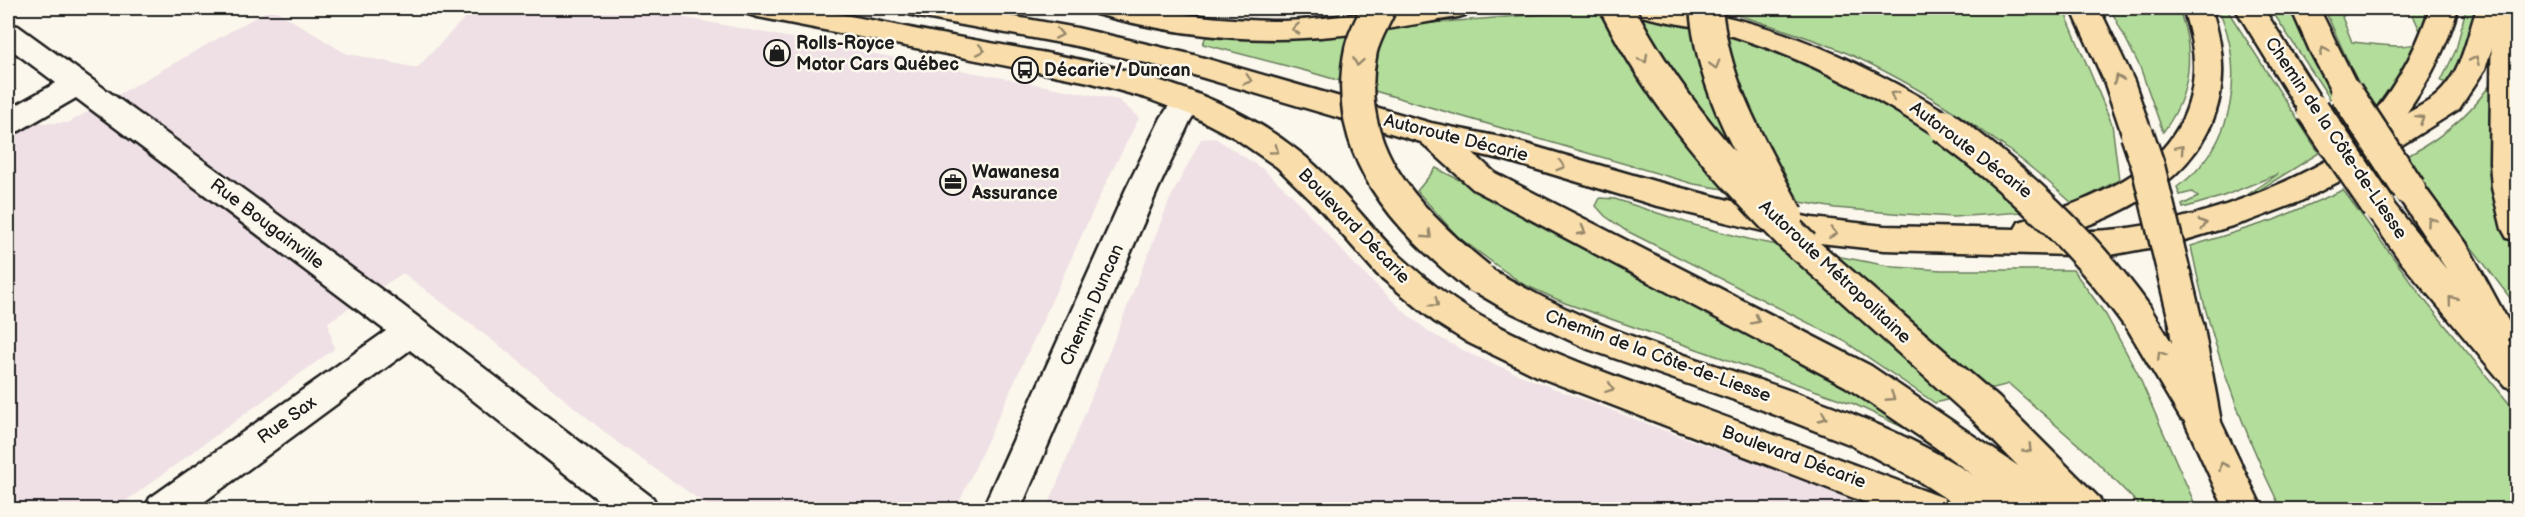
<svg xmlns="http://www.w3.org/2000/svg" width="2525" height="517" viewBox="0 0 2525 517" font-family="'Balsamiq Sans',sans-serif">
<rect width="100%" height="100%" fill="#fbf7ec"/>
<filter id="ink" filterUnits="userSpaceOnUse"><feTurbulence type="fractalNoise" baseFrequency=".0167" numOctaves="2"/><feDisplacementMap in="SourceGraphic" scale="12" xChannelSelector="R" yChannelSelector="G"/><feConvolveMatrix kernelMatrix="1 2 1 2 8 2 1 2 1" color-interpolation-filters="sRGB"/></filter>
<g filter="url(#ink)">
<g fill="#efe0e5">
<path d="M272,8L345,53L417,68L474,8H633L1119,100L1139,118L1104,187L956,509H713L618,443L505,350L403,273L328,322L334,349L115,509L8,510V81L17,89L10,96L43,123H68Z"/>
<path d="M1215,138L1264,170L1292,195L1355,265L1409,316L1431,333L1470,354L1535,381L1671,433L1782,472L1842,496L1866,509H1047L1170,199L1201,139Z"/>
</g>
<g fill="#b3dd9b" stroke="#687c5c" stroke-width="1.5">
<path d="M1728,8H2063L2112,124L2119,180L2073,204C2009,144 1921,85 1840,50C1804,35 1765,24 1728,12Z"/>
<path d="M2110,8H2178C2196,51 2191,95 2163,132L2140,67Z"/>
<path d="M2218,8H2226L2319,153L2203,225L2278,174L2221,197L2183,208L2182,205L2198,197L2192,192L2180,195L2177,187C2235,147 2246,69 2218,8Z"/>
<path d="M2270,8H2294L2305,38L2337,94L2330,99Z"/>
<path d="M2324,8H2353L2342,17L2352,42C2369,43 2408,51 2421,41V33L2410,8H2437C2427,49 2401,80 2374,112L2351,68Z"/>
<path d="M2466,8H2484L2472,45L2449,84L2441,81L2456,50Z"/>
<path d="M1596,10L1673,22L1744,40L1801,59L1874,98L1916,123L1968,163L2024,212L1953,217L1905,214L1835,208L1694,184L1306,71L1203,44L1206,36L1231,38H1316L1418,24Z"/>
<path d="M2501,70L2505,217L2517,258V307L2443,210L2406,157C2450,133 2473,111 2501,70Z"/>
<path d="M1436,168C1599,252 1766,333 1919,435L1854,404L1565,303L1523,284L1496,265L1457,236L1417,191Z"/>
<path d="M2343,190L2427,303L2517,413V509H2281C2240,425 2209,339 2191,246L2274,220Z"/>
<path d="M1600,198L1615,199L1694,225L1752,240L1894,267L1942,270H2073L2106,315L2137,372L2197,509H2143L2089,454L2009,384L1935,403L1844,341L1625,230L1605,216L1596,206Z"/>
</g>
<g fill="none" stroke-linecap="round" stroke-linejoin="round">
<defs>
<g id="minor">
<path d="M8,24L18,26L401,304L653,498L659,510H611L410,350L193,510H144L150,498L386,331L76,98L19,131L8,133V110L56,83L8,47Z"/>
<path d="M1187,92L1198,95L1202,102L1190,121L1158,189L1020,510H982L1126,189L1161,118L1176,95Z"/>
</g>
<g id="major">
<path d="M744,8C808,3 872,21 935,33C1057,56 1197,70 1298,151C1337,181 1365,222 1400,256C1427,281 1459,305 1491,322C1552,355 1618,377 1682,401C1770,433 1857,466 1944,498L1950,510H1885L1539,377L1467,342L1435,322L1377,274L1318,207L1277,167L1235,138L1191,115L1146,98L1089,82L758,17L748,14Z"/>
<path d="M2235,8H2263L2328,110L2324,117L2313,120L2302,117Z"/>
<path d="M2291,8H2319L2361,93L2356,100L2346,103L2336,100L2310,51Z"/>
<path d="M2492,8H2518V241L2507,238L2502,229L2492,188L2490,162Z"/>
<path d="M2409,177L2420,181L2466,243L2513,330L2508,340L2518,351V390L2505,386L2401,262L2362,206L2367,198L2378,194L2389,198L2447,270L2393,189L2398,181Z"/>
<path d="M1479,265L1491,269C1530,292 1570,312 1613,329C1733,376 1859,403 1970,473C1986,483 2005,492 2014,510H1964L1917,480L1849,444L1760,409L1588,349L1506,310L1467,287L1462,278L1467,269Z"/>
</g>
<g id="highway">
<path d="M905,8H966L1077,28L1190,54L1431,123L1505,138L1654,181L1744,204L1812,218L1884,226L2015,229L2019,222C2095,199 2190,167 2194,71C2195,50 2189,29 2183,8H2211C2251,125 2178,197 2071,231C2140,233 2212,213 2275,186C2299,176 2322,163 2345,151L2354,146L2353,143L2357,135C2391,92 2413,60 2430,8H2458C2447,47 2429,81 2406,114C2416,108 2429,102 2438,94C2462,72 2467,37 2477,8H2505L2485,69L2459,109L2367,167L2299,202L2249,221L2175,243L2105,256L1884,250L1820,243L1999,398L2099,498L2105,510H2020L1935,447L1845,386L1473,189L1421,142L1187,73L1077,46L919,17L909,14ZM1473,153L1505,160L1654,205L1792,238L1787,247L1791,256L1973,420L2018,466L1871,366L1495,173Z"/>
<path d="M1092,8C1125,4 1159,10 1192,15C1223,19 1254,21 1284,21C1347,19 1410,1 1472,8L1468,14L1458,17C1407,25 1356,36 1304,38C1235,42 1163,32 1096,14Z"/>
<path d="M1630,8C1737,0 1866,63 1955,118L1959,126L1955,134L1944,137L1933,134C1866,90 1796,54 1719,32C1691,25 1662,22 1634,14Z"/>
<path d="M2071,8H2099L2134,81L2152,134L2148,142L2137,145L2126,142L2122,134L2104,81Z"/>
<path d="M2137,302L2149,306L2172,343L2169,323L2174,313L2186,309L2198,313L2203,323L2221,422L2263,510H2225L2184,420L2181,419L2120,316L2125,306Z"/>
</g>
</defs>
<use href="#minor" stroke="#1c1c1c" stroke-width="5"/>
<use href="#major" stroke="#1c1c1c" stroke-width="5"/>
<use href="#highway" stroke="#1c1c1c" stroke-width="5"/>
<use href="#minor" fill="#fbf7ec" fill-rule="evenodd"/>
<use href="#major" fill="#f9deab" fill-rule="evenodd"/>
<use href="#highway" fill="#f9deab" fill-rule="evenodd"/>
<defs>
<g id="major-bridge">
<path d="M1379,8C1373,21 1364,36 1361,50C1340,151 1407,220 1479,278"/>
<path d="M2346,93L2409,189"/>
<path d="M2313,110L2378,206"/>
</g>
<g id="highway-bridge">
<path d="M1617,8C1664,100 1730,175 1803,247"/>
<path d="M1706,8C1713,87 1750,147 1787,216"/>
<path d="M1944,126C2018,181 2083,241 2137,316"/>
<path d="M2137,134L2148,166L2186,323"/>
</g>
</defs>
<use href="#major-bridge" stroke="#1c1c1c" stroke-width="37" stroke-linecap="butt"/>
<use href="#highway-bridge" stroke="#1c1c1c" stroke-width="37" stroke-linecap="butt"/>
<use href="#major-bridge" stroke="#f9deab" stroke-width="32"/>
<use href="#highway-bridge" stroke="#f9deab" stroke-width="32"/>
</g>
<defs><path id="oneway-chevron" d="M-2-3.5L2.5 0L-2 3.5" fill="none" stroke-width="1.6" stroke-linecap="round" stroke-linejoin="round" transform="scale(1.5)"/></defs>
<g stroke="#96876b">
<use href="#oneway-chevron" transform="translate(1296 29) rotate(176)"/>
<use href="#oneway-chevron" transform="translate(1059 34) rotate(11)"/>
<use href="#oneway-chevron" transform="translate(981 50) rotate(11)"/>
<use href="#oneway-chevron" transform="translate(2324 51) rotate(-115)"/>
<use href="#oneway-chevron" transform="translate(1644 59) rotate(59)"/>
<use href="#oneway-chevron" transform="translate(2475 60) rotate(-66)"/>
<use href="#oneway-chevron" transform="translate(1358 62) rotate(100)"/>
<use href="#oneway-chevron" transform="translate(1715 65) rotate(74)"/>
<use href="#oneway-chevron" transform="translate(2118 79) rotate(-112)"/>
<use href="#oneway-chevron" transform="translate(1248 80) rotate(17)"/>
<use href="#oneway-chevron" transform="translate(1894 95) rotate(-150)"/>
<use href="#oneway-chevron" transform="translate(2420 119) rotate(-32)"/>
<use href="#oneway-chevron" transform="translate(2180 149) rotate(-49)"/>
<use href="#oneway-chevron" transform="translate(1275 150) rotate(36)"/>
<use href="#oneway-chevron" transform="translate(1561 166) rotate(16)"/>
<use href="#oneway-chevron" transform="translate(2431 221) rotate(-125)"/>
<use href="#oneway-chevron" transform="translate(2203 224) rotate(-16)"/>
<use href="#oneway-chevron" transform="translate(1582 231) rotate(28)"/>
<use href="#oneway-chevron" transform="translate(1833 233) rotate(8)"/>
<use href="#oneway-chevron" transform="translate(1428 235) rotate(44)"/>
<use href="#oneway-chevron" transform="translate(2452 300) rotate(-130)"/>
<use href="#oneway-chevron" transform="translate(1435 303) rotate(37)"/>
<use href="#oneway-chevron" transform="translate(1756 320) rotate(27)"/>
<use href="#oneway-chevron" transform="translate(2161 355) rotate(-122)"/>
<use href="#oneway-chevron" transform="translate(1610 388) rotate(20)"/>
<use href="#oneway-chevron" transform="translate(1891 397) rotate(33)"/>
<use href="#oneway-chevron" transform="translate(1823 417) rotate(22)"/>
<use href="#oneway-chevron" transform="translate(2028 449) rotate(45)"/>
<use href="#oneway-chevron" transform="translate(2223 466) rotate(-115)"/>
</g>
</g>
<defs>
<symbol id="shop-ring" viewBox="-11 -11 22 22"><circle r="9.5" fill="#fbf7ec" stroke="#1c1c1c" stroke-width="1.5"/><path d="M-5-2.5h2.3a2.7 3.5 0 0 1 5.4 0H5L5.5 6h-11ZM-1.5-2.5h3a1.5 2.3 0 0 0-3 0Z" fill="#1c1c1c"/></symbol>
<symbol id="bus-ring" viewBox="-11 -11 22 22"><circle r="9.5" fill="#fbf7ec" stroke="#1c1c1c" stroke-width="1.5"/><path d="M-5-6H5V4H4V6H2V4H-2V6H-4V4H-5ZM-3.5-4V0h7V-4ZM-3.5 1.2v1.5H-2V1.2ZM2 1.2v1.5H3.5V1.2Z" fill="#1c1c1c"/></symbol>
<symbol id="office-ring" viewBox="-11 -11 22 22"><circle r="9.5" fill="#fbf7ec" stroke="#1c1c1c" stroke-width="1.5"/><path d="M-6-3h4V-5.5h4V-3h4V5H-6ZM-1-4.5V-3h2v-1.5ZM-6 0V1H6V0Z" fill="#1c1c1c"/></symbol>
</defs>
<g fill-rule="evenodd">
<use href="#shop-ring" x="762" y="38" width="30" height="30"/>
<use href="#bus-ring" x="1010" y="55" width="30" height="30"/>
<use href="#office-ring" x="938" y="167" width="30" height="30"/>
</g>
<g text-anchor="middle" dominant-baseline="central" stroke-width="5" stroke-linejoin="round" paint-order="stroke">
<g font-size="18" font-weight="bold" fill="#1c1c1c" stroke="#fbf7ec" text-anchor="start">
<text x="796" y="43">Rolls-Royce<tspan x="796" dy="21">Motor Cars Québec</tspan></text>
<text x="1044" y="70">Décarie / Duncan</text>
<text x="972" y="172">Wawanesa<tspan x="972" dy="21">Assurance</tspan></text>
</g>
<g font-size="18" fill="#1c1c1c" stroke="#fbf7ec">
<text transform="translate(1456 138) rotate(14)">Autoroute Décarie</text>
<text transform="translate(2336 138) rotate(56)">Chemin de la Côte-de-Liesse</text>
<text transform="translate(1971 150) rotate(37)">Autoroute Décarie</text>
<text transform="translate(267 224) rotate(37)">Rue Bougainville</text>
<text transform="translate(1354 226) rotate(46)">Boulevard Décarie</text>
<text transform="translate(1835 272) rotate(43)">Autoroute Métropolitaine</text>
<text transform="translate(1092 305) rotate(-66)">Chemin Duncan</text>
<text transform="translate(1658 356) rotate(20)">Chemin de la Côte-de-Liesse</text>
<text transform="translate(287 420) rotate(-36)">Rue Sax</text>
<text transform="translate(1794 457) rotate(20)">Boulevard Décarie</text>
</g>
</g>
<rect width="2525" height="517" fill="none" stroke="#fbf7ec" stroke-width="30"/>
<rect x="15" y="15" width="2495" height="487" fill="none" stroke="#1c1c1c" stroke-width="2" filter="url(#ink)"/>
</svg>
